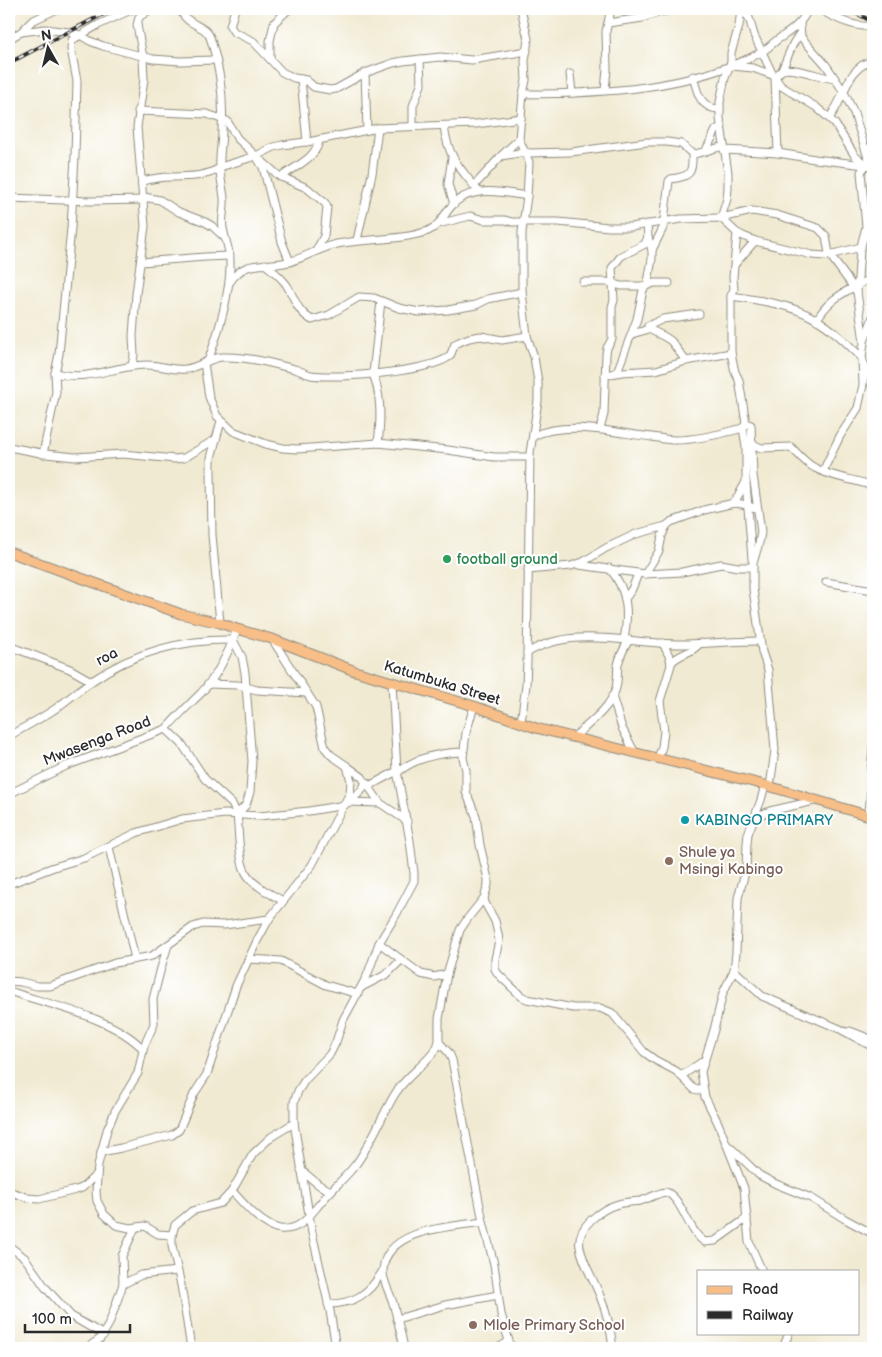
<svg xmlns="http://www.w3.org/2000/svg" width="882" height="1357" viewBox="0 0 882 1357" font-family="'Balsamiq Sans',sans-serif">
<rect width="100%" height="100%" fill="#fff"/>
<filter id="ink" filterUnits="userSpaceOnUse"><feTurbulence type="fractalNoise" baseFrequency=".02" numOctaves="2"/><feDisplacementMap in="SourceGraphic" scale="10" xChannelSelector="R" yChannelSelector="G"/><feConvolveMatrix kernelMatrix="1 2 1 2 8 2 1 2 1" color-interpolation-filters="sRGB"/></filter>
<filter id="wash" filterUnits="userSpaceOnUse"><feTurbulence type="fractalNoise" baseFrequency=".0096" numOctaves="4" result="noise"/><feDisplacementMap in="SourceGraphic" scale="20" xChannelSelector="R" yChannelSelector="G"/><feGaussianBlur stdDeviation="1.12" result="paint"/><feColorMatrix in="noise" values="0 0 0 0 0 0 0 0 0 0 0 0 0 0 0 0 0 1.4 0 .05"/><feComposite in="paint" operator="in"/></filter>
<g filter="url(#wash)">
<rect width="100%" height="100%" fill="#f1ead2"/>
</g>
<g filter="url(#ink)">
<g fill="none" stroke-linecap="round" stroke-linejoin="round">
<defs>
<g id="minor">
<path d="M180,9C188,28 206,23 211,40C220,68 224,100 222,130C222,143 219,155 220,168C220,178 223,188 224,198C225,208 221,219 223,228C225,240 230,250 230,262C231,291 218,334 208,361"/>
<path d="M235,9L230,26L234,32L253,41L282,72L294,78L306,80L314,87L330,90L336,89L365,73L393,63L403,61L440,57L472,60L527,51"/>
<path d="M521,9L528,39L525,61L526,80L523,94L519,139L529,162L527,196L522,232V292L527,336L534,357L538,382V401L530,453L527,661L526,685L521,722"/>
<path d="M741,9L739,26L731,53V62L725,78L720,102V118L728,173V188L727,199L721,218L752,211L777,215L818,228L826,236L829,254L857,292"/>
<path d="M742,9L749,18L754,35L772,73L781,86L816,107L829,118L835,124L855,156L866,165L861,172L866,227L860,250L857,292L864,342L862,358L873,388"/>
<path d="M819,9C834,18 856,28 873,26"/>
<path d="M608,23L643,18L660,12L679,9"/>
<path d="M800,23L801,37L826,65L844,92L854,113L868,158"/>
<path d="M21,32L45,29L69,32L80,35L90,41L103,46L153,59L180,61L216,60"/>
<path d="M9,39L21,32L32,21L57,9"/>
<path d="M270,59V41L274,23L289,9"/>
<path d="M732,66L753,68L775,76"/>
<path d="M782,70L793,44L800,33"/>
<path d="M365,73L367,130"/>
<path d="M570,74L572,93"/>
<path d="M693,76C697,92 700,109 720,109"/>
<path d="M301,79L307,142"/>
<path d="M605,90L607,69L606,31L611,9"/>
<path d="M523,94C602,94 691,89 762,52C767,49 772,44 777,40C784,35 792,31 798,24C803,20 805,14 809,9"/>
<path d="M138,111L207,114L227,121L237,138L256,156L263,167L282,242L290,262"/>
<path d="M829,118C845,100 846,66 873,61"/>
<path d="M413,126V106L421,85L420,59"/>
<path d="M444,126C448,158 460,168 479,192"/>
<path d="M724,150L778,153L815,159L873,166"/>
<path d="M705,152L716,130L722,126"/>
<path d="M778,153L775,78C777,75 780,71 783,70C792,66 823,78 835,79"/>
<path d="M501,156L525,152L529,153L571,152L647,142H667L681,144L690,152L695,154L724,146"/>
<path d="M452,157L448,184L454,204"/>
<path d="M868,159L873,140"/>
<path d="M262,161L279,176L307,188L325,203L327,207L324,236L317,249"/>
<path d="M220,167L256,156L274,147L282,145L313,141L378,128L476,124L521,118"/>
<path d="M281,177C294,167 317,158 319,140"/>
<path d="M142,181C151,179 160,177 170,177C188,176 203,178 220,168"/>
<path d="M474,186L501,156L519,139"/>
<path d="M144,197L160,200L179,212L205,222L212,226L224,237"/>
<path d="M9,198L91,201L144,200"/>
<path d="M438,224L470,216L484,220H505L512,222H558L609,227H631L681,219L721,218L737,233L743,236L755,241L812,255L825,256L861,247"/>
<path d="M867,228L873,247"/>
<path d="M737,233L733,277L734,289L731,296V353L735,372L739,380L746,423L751,425L753,475L761,532L759,543L753,563V589L762,652L768,670L775,750L770,787"/>
<path d="M357,240L372,174L378,128"/>
<path d="M652,250L663,228L669,181L671,179C690,176 693,174 692,154"/>
<path d="M141,262L205,257L230,256"/>
<path d="M265,264C272,270 280,276 286,284C295,298 297,312 312,320L329,315L359,297L374,298L399,308L419,312L448,310L476,305L488,299L522,292"/>
<path d="M735,264L755,241"/>
<path d="M230,282C246,258 263,268 288,262C305,258 319,248 337,244C367,238 400,241 428,231C438,227 443,217 449,209C468,184 501,192 527,196"/>
<path d="M583,282H607L621,286H646L654,283H669"/>
<path d="M857,285L873,278"/>
<path d="M731,296C758,300 790,304 814,318C832,328 847,343 862,358L863,385L858,408L840,436L823,471"/>
<path d="M817,320C825,304 839,295 854,287"/>
<path d="M649,329L665,337L671,341L686,361"/>
<path d="M632,334L649,329L648,326L663,319L699,314"/>
<path d="M865,339L873,317"/>
<path d="M204,363L209,397L217,416L233,431L266,444L283,448L297,449L378,443L448,450L494,457H530"/>
<path d="M132,366L134,355L133,336L136,294L145,226L137,127L144,79L143,57L137,25L139,17L151,9"/>
<path d="M617,372L637,319L643,290L648,282L652,259V250L648,237"/>
<path d="M55,373C88,382 113,366 145,365C159,364 172,371 186,369C199,367 210,358 222,357C246,356 271,363 294,369C300,370 305,374 311,375C337,379 430,372 450,356L455,344L459,342L469,338L481,336L502,340L527,336"/>
<path d="M605,375L622,372L656,370L686,361L731,353"/>
<path d="M600,429L604,414L606,354L607,348L612,339V307L614,300L612,268L621,256L645,244L648,237L647,224"/>
<path d="M533,436C567,420 616,433 652,437C659,438 667,440 675,440C697,440 721,434 743,428L746,423"/>
<path d="M378,443C381,420 382,396 373,374L381,301"/>
<path d="M753,444L761,448L791,447C799,455 805,463 815,468C833,478 854,479 873,486"/>
<path d="M9,447L46,454L75,457L123,454L175,459L184,458L216,439"/>
<path d="M43,454L56,392L55,373L59,354L71,228L75,156L77,81L71,49L72,40L98,25L133,9"/>
<path d="M746,482L752,559"/>
<path d="M734,503L746,482V447L743,428"/>
<path d="M579,565L645,574L682,572L721,564L738,567H753"/>
<path d="M609,568C628,590 629,612 624,640"/>
<path d="M528,570L571,566L583,562L606,548L636,534L666,526L671,522L704,510L734,503L742,504L758,509"/>
<path d="M645,574L659,551L662,536L666,526"/>
<path d="M826,582L873,590"/>
<path d="M625,599L632,589L638,574"/>
<path d="M220,623L212,535L211,472V458L221,421"/>
<path d="M9,646L70,669L91,681"/>
<path d="M527,653C571,625 631,644 679,644C706,644 733,641 760,641"/>
<path d="M671,663C679,653 692,654 700,643"/>
<path d="M208,684L238,685L257,690L307,693"/>
<path d="M612,696L622,728L635,753"/>
<path d="M474,706L466,733L463,758L466,770V792L476,816L480,845L488,879V885L484,898L485,903L495,921L498,934L499,941L495,959V969L498,974L521,996L527,999L573,1008H600L612,1013L644,1052L655,1060L676,1071L694,1089L702,1091"/>
<path d="M166,729L182,744L205,779L232,804L237,814C239,830 238,864 248,876C256,887 271,894 283,901"/>
<path d="M9,736C23,728 38,720 52,711C66,702 78,690 92,681C133,652 184,639 233,640L242,657L245,673L252,761L250,792L246,805L237,814"/>
<path d="M574,737C588,724 611,708 616,688C618,680 617,672 618,665C620,655 624,648 629,640"/>
<path d="M658,758L662,747L664,731L660,701L671,665L670,658L663,643"/>
<path d="M347,766L362,777L380,803L407,821"/>
<path d="M397,773C415,757 439,753 462,752"/>
<path d="M871,785V770L873,748"/>
<path d="M369,786L397,771"/>
<path d="M9,794L66,766L166,729C177,716 189,705 201,693C218,675 229,652 237,629"/>
<path d="M346,802L380,803"/>
<path d="M350,802L362,790L366,782"/>
<path d="M869,815L871,785L873,782"/>
<path d="M755,817L770,811L814,801"/>
<path d="M109,847L135,959"/>
<path d="M9,884L54,867L84,858L136,833L182,819L225,814L259,816L309,811L345,805"/>
<path d="M379,943L421,974L434,977L447,974"/>
<path d="M168,945L161,968L153,999L154,1024L144,1046L138,1073L115,1111L107,1130L98,1165L96,1192L97,1201L104,1214L116,1225L130,1228L145,1226L158,1234L172,1235"/>
<path d="M249,959L281,961L326,985L358,994"/>
<path d="M734,970L762,996L840,1029L873,1047"/>
<path d="M9,981L21,982L37,986H50L115,963L152,956L193,927L203,924L224,925L269,919"/>
<path d="M362,987L387,974L401,960"/>
<path d="M9,991C49,1005 113,1017 143,1049"/>
<path d="M850,1031L873,1040"/>
<path d="M439,1042L449,1053L452,1060L483,1222L494,1264L501,1314L511,1348"/>
<path d="M681,1076L702,1062"/>
<path d="M730,1147L759,1175L776,1184L811,1198L845,1219L873,1234"/>
<path d="M101,1152L121,1148L172,1135L179,1130L194,1094L207,1074L236,986L257,941L269,919L312,865L350,793L351,781L347,766L331,755L325,748L316,707L272,639"/>
<path d="M301,1170L319,1185L331,1191"/>
<path d="M9,1191L28,1198L39,1199L76,1190L82,1188L96,1175"/>
<path d="M232,1191C243,1203 263,1227 280,1229C301,1231 310,1215 322,1201C333,1188 346,1177 356,1164C372,1142 381,1117 395,1094C406,1076 424,1066 436,1049L439,1042V1019L442,1002L447,974L460,930L468,918L484,898"/>
<path d="M9,1246L25,1258L45,1287L71,1316L104,1335"/>
<path d="M762,1271L749,1242L744,1188L718,1123L705,1097L701,1072L714,1030L723,993L734,970L736,953L738,898L746,869L747,843L748,834L761,800L765,785"/>
<path d="M123,1284L141,1275L177,1271"/>
<path d="M328,1304C354,1304 369,1294 382,1272"/>
<path d="M397,1319L445,1305L498,1295"/>
<path d="M87,1348L100,1339L109,1324L123,1284L122,1256L135,1228"/>
<path d="M191,1348L181,1285L172,1246V1235L175,1225L192,1211L221,1203L232,1191L253,1154L271,1137L294,1123"/>
<path d="M336,1348L330,1311L312,1233L294,1123V1102L298,1091L305,1080L330,1054L336,1042L343,1020L367,976L379,943L396,915L414,881V873L410,841L397,771L392,683"/>
<path d="M404,1348C401,1333 397,1318 393,1303C390,1293 382,1280 383,1270C386,1228 452,1227 483,1222"/>
<path d="M498,1348L508,1342"/>
<path d="M613,1348C611,1330 607,1313 600,1296C594,1280 583,1264 580,1247C576,1227 601,1209 618,1204C625,1202 633,1202 640,1201C649,1199 656,1193 666,1192C682,1198 688,1232 705,1242L715,1241L747,1218"/>
<path d="M783,1348L789,1333"/>
</g>
<path id="major" d="M9,552L181,614L220,623L237,629L272,639L355,671L474,706L536,728L765,785L873,817"/>
</defs>
<use href="#minor" stroke="#8e8a7e" stroke-width="9"/>
<use href="#major" stroke="#8e8a7e" stroke-width="11"/>
<use href="#minor" stroke="#fff" stroke-width="7"/>
<use href="#major" stroke="#f7be88" stroke-width="9"/>
<defs>
<g id="rail">
<path d="M848,9L873,22"/>
<path d="M9,63L113,9"/>
</g>
</defs>
<use href="#rail" stroke="#2b2b2b" stroke-width="4"/>
<use href="#rail" stroke="#fff" stroke-width="2" stroke-dasharray="5.5" stroke-linecap="butt"/>
</g>
</g>
<circle fill="#2e9e5b" stroke="#fff" stroke-width="2" cx="447" cy="559" r="5"/>
<circle fill="#0f9aa8" stroke="#fff" stroke-width="2" cx="685" cy="820" r="5"/>
<g fill="#8d6e63" stroke="#fff" stroke-width="2">
<circle cx="669" cy="861" r="5"/>
<circle cx="473" cy="1325" r="5"/>
</g>
<g text-anchor="middle" dominant-baseline="central" stroke-width="4" stroke-linejoin="round" paint-order="stroke">
<g font-size="15" fill="#27864d" stroke="#fff" text-anchor="start">
<text x="457" y="559">football ground</text>
</g>
<g font-size="15" fill="#2b2b2b" stroke="#fff">
<text transform="translate(107 657) rotate(-27)">roa</text>
<text transform="translate(442 683) rotate(17)">Katumbuka Street</text>
<text transform="translate(97 741) rotate(-21)">Mwasenga Road</text>
</g>
<g font-size="15" fill="#0d838f" stroke="#fff" text-anchor="start">
<text x="695" y="820">KABINGO PRIMARY</text>
</g>
<g font-size="15" fill="#785e54" stroke="#fff" text-anchor="start">
<text x="679" y="852">Shule ya<tspan x="679" dy="17">Msingi Kabingo</tspan></text>
<text x="483" y="1325">Mlole Primary School</text>
</g>
</g>
<rect width="882" height="1357" fill="none" stroke="#fff" stroke-width="30"/>
<rect x="697" y="1270" width="162" height="65" fill="#ffffff" stroke="#aaaaaa"/>
<rect x="707" y="1286" width="25" height="8" fill="#f7be88" stroke="#aaaaaa"/>
<text x="742" y="1294" font-size="15" fill="#2b2b2b">Road</text>
<rect x="707" y="1311" width="25" height="8" fill="#2b2b2b" stroke="#aaaaaa"/>
<text x="742" y="1320" font-size="15" fill="#2b2b2b">Railway</text>
<g transform="translate(48 48) rotate(352)" stroke="#ffffff" stroke-width="4" paint-order="stroke">
<path d="M0-4L9 19L0 12L-9 19Z" fill="#2b2b2b"/>
<text y="-8" font-size="14" font-weight="bold" text-anchor="middle" fill="#2b2b2b">N</text>
</g>
<path d="M25 1324v8h105v-8" fill="none" stroke="#2b2b2b" stroke-width="2.5"/>
<text x="32" y="1324" font-size="15" fill="#2b2b2b" stroke="#ffffff" stroke-width="4" paint-order="stroke">100 m</text>
</svg>
